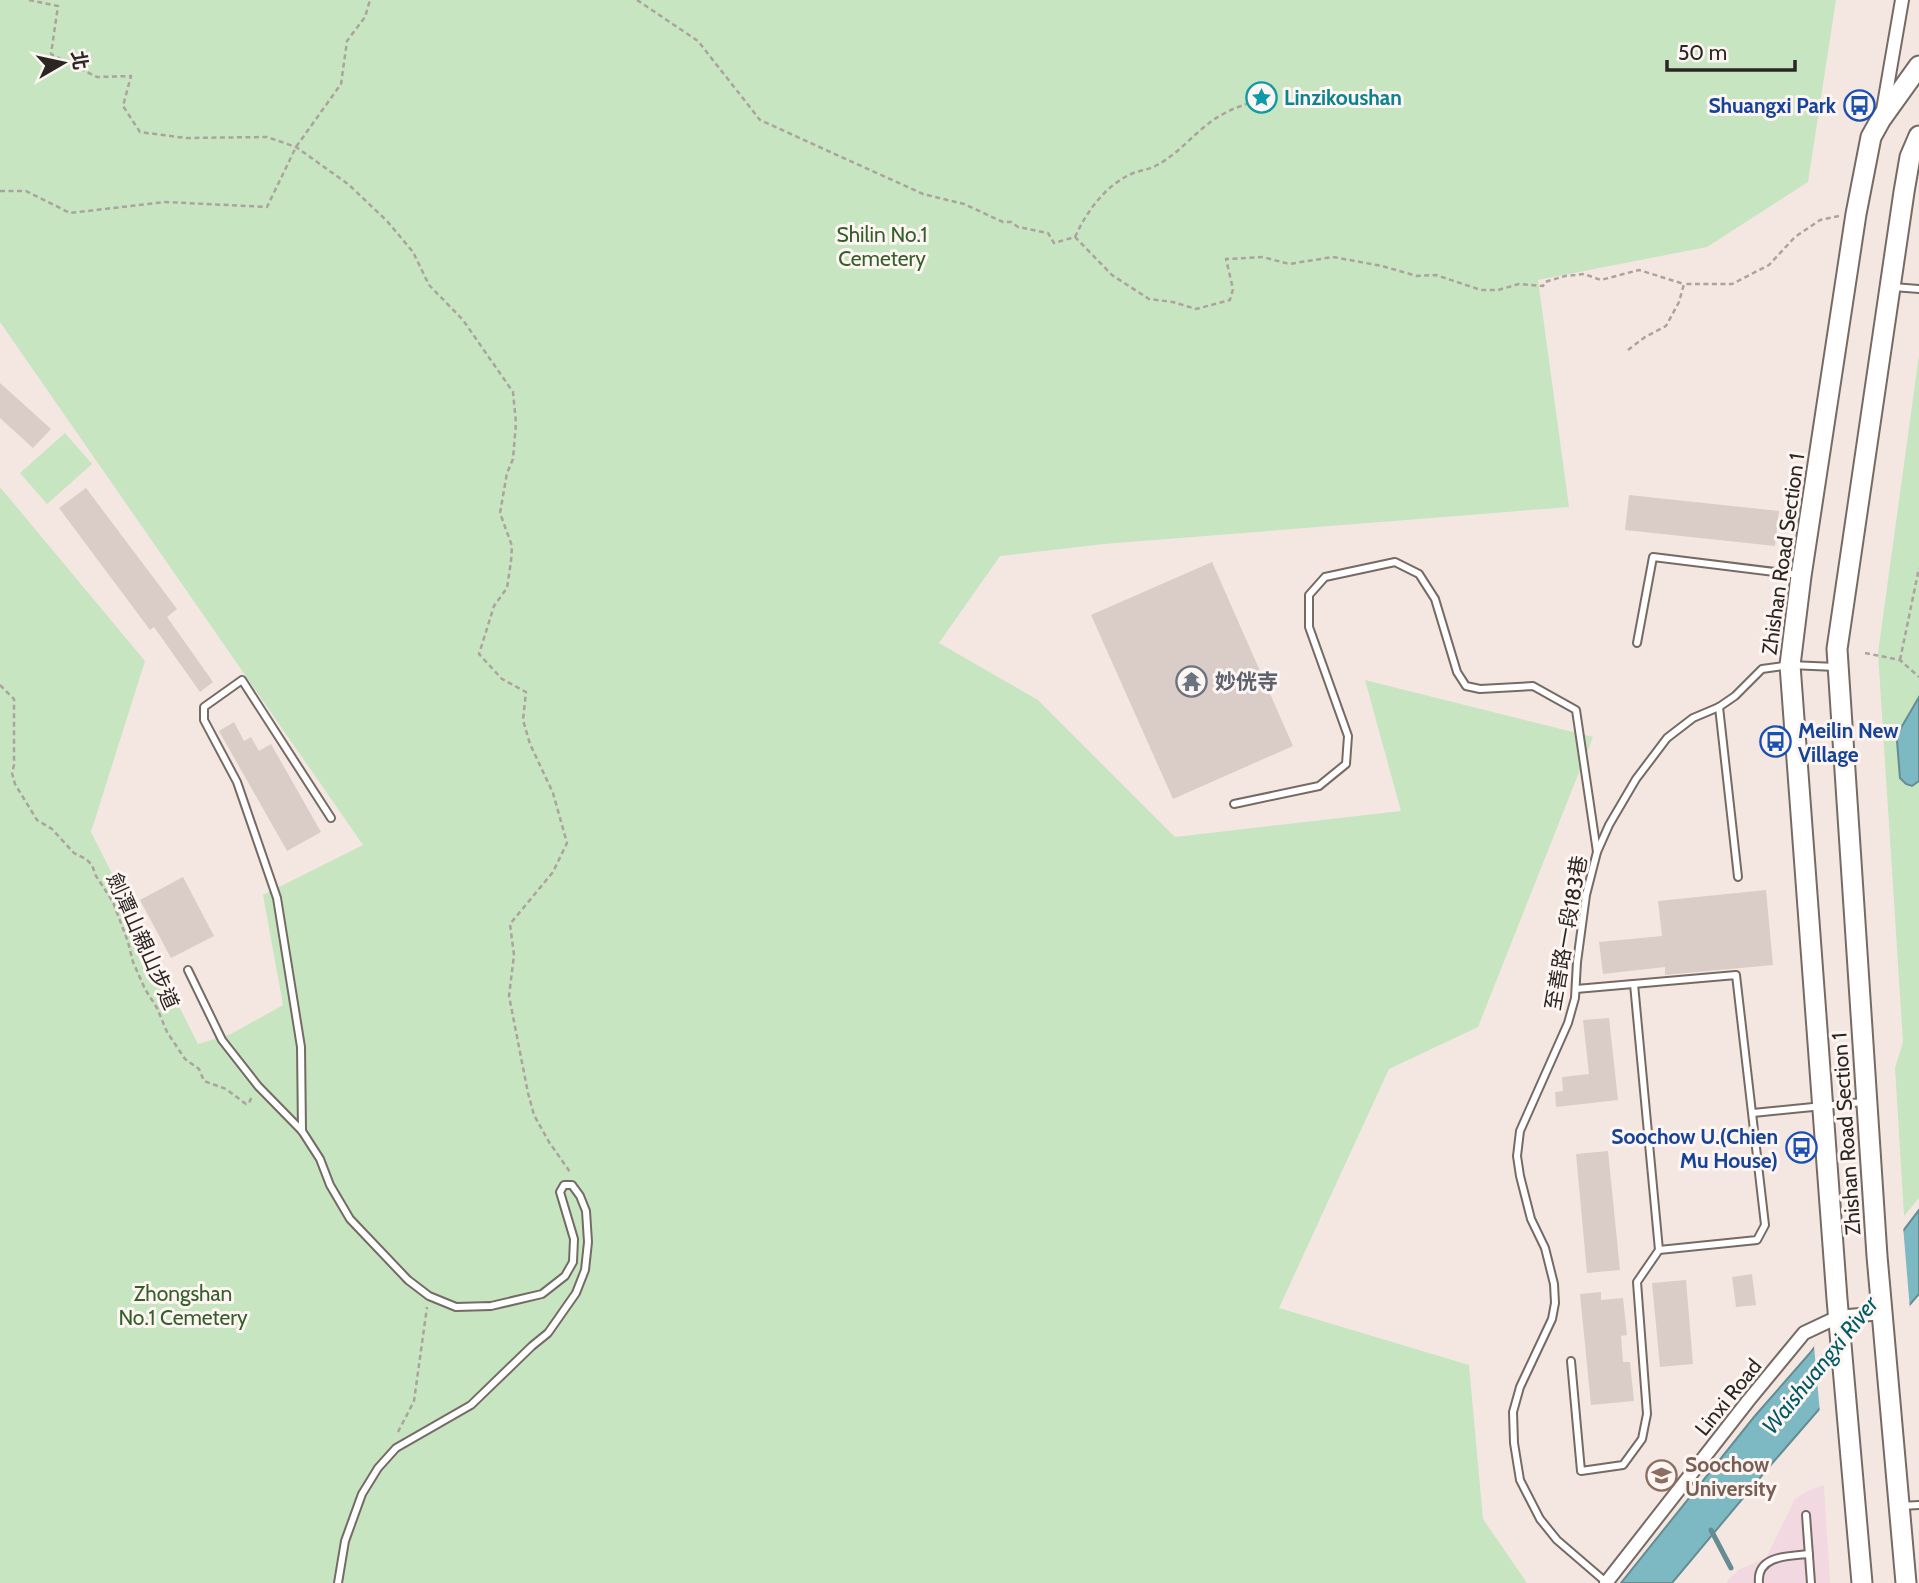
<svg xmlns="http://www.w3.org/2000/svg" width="1919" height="1583" viewBox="0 0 1919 1583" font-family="Cabin,'Noto Sans TC',sans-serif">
<rect width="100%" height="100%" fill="#f4e7e1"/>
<path fill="#f1d8e1" d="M1824,1485L1830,1583H1726L1738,1570L1766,1558L1795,1499L1805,1492Z"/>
<g fill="#c7e5c1">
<path d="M0,0H1836L1808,182L1707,247L1538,280L1569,507L1104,544L1000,556L939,643L1038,700L1175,837L1401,811L1365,680L1593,737L1478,1027L1389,1069L1279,1308L1469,1365L1483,1519L1527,1583H0V487L145,661L91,832L198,1044L231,1034L283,1005L263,895L363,845L0,322Z"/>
<path d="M1919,355V1198L1904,1216L1895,1068L1903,1042L1878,653Z"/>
<path d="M65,433L92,464L47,504L20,473Z"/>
</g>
<g fill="#7db9c3" stroke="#648d93" stroke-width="2">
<path d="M1919,697V781L1912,786L1906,784L1900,778L1897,741L1898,733Z"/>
<path d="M1919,1210V1294L1769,1467L1672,1583H1621L1754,1417L1810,1353Z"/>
</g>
<path fill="#f4e7e1" d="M1903,1226L1910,1310L1820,1413L1814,1346L1841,1307Z"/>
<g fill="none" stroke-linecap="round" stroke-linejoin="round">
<path stroke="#648d93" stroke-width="5" d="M1711,1530L1731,1568"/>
</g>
<g fill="#dacdc7">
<path d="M0,383L51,429L33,448L0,418Z"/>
<path d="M86,488L177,609L167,617L213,682L200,692L154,627L150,630L59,508Z"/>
<path d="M1629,495L1779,511L1775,546L1625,530Z"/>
<path d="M1212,562L1293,746L1173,799L1091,615Z"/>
<path d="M234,722L244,741L251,737L259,751L271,744L321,832L287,851L219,731Z"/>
<path d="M183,877L214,936L171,958L140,900Z"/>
<path d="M1766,890L1773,965L1665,975V967L1603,974L1599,942L1662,936L1658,901Z"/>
<path d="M1609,1018L1618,1100L1556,1107L1555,1092L1563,1091L1562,1077L1589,1074L1583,1020Z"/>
<path d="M1608,1151L1620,1270L1587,1273L1576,1154Z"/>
<path d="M1752,1274L1756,1305L1736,1307L1732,1277Z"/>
<path d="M1686,1280L1693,1364L1660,1367L1652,1283Z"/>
<path d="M1601,1292V1300L1623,1298L1627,1335L1621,1336L1623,1362H1630L1634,1401L1591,1405L1580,1294Z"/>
</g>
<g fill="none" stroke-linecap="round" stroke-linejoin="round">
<defs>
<g id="service">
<path d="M1893,287L1919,289"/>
<path d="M1637,643L1653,557L1799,575"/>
<path d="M1719,707L1738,877"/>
<path d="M1234,804L1319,786L1346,764L1348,736L1309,627V595L1325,577L1395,562L1419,574L1435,599L1457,672L1466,686L1480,689L1533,686L1576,710L1597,852"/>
<path d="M188,970L222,1040L258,1086L302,1131L320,1159L330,1185L350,1219L408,1280L429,1296L456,1307L491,1306L542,1294L565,1276L573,1262L574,1239L560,1192L564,1185H572L580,1196L586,1211L588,1242L585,1270L576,1293L548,1333L532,1346L471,1405L396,1448L378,1468L362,1494L345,1541L338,1583"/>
<path d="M1576,989L1736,975L1765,1225L1757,1240L1659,1250"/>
<path d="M1753,1113L1863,1102"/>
<path d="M302,1131L301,1047L277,898L237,782L204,720V707L242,680L331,818"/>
<path d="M1571,1361L1581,1471L1623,1465L1642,1439L1647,1414L1637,1282L1659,1250L1634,984"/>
<path d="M1901,1506L1919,1505"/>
<path d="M1806,1515L1811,1583"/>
<path d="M1607,1583L1557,1540L1540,1519L1520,1480L1514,1443L1513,1412L1520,1387L1552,1319L1555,1303L1554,1284L1545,1248L1531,1219L1520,1176L1517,1156L1520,1131L1568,1023L1575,998L1577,962L1586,895L1597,852L1609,825L1636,779L1667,738L1693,718L1719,707L1735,696L1762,669L1790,665L1836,667"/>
<path d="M1759,1583C1756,1555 1790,1556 1809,1554"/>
</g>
<g id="minor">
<path d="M1883,110L1902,0"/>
<path d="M1606,1583L1748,1401L1804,1333L1838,1317L1882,1313"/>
</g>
<g id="secondary">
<path d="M1862,1583L1837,1299L1790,665L1801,576L1856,214L1871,137L1881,119L1919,66"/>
<path d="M1906,1583L1877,1256L1837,649L1904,192L1910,157L1919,136"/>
</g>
</defs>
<use href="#service" stroke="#766a65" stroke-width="10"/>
<use href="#minor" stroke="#766a65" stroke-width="16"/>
<use href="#secondary" stroke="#766a65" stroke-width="23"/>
<g stroke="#aca29e" stroke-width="2.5" stroke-dasharray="5 3.5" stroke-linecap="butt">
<path d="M29,0L58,6L51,54L97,77L131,76L123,106L140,132L186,138L267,137L296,147L348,184L387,221L413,252L429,285L463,320L513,392L516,423L513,459L507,473L500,513L512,546L511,561L507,588L494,606L479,654L502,679L526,692L523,720L530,744L553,793L567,843L553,872L510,924L514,955L509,996L528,1093L534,1115L549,1142L570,1172"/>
<path d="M637,0L698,41L760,120L923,194L964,204L1003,222H1011L1018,227L1048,233L1054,243L1075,237L1112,275L1149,299L1173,302L1196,309L1230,300L1233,289L1226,259L1263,257L1289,264L1333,257L1382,266L1417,276L1436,275L1481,290H1498L1519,284L1543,286L1545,282L1565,276L1584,274L1601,280L1639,270L1684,284"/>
<path d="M0,191H26L70,213L165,202L267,207L296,147L341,84L347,41L365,17L370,0"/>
<path d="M1075,237C1087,211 1105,186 1131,174C1140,170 1149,170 1157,165C1182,152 1199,126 1225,113C1239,105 1250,105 1264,95"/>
<path d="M1628,350L1645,337L1666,326L1679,302L1684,284H1732L1769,265L1795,237L1820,220L1839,216"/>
<path d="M1865,653L1900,660L1919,677"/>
<path d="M1900,660L1919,568"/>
<path d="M0,685L14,699V765L12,773L15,784L37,820L52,829L74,853L86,859L92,865L96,876L113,902L128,942L133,962L145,989L157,1008L167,1032L185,1059L199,1069L204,1081L226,1089L246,1104L249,1103L252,1096"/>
<path d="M398,1432L414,1401L427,1307"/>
</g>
<use href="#service" stroke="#fff" stroke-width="6"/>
<use href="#minor" stroke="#fff" stroke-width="12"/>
<use href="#secondary" stroke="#fff" stroke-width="19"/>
</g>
<defs>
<symbol id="sight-ring" viewBox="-11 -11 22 22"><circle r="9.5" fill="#fdf5f1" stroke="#0f9aa8" stroke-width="1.5"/><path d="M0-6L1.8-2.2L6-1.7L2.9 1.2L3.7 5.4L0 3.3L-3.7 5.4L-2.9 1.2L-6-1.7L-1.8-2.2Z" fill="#0f9aa8"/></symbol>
<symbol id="bus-ring" viewBox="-11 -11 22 22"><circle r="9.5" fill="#fdf5f1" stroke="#1a4fb4" stroke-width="1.5"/><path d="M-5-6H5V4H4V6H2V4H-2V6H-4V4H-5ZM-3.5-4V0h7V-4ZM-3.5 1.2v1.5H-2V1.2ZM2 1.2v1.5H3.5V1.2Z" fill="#1a4fb4"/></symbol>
<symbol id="temple-ring" viewBox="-11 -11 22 22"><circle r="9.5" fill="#fdf5f1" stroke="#6b7280" stroke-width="1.5"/><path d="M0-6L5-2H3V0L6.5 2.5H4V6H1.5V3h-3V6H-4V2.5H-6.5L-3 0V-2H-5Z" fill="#6b7280"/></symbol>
<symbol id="university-ring" viewBox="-11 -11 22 22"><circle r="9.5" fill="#fdf5f1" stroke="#8d6e63" stroke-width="1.5"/><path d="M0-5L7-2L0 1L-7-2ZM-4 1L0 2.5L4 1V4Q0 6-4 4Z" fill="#8d6e63"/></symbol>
</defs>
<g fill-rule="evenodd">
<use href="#sight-ring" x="1244" y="80" width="35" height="35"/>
<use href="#bus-ring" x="1842" y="88" width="35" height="35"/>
<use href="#temple-ring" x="1174" y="664" width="35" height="35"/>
<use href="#bus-ring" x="1758" y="724" width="35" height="35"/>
<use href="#bus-ring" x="1784" y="1130" width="35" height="35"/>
<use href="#university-ring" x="1644" y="1458" width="35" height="35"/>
</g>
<g text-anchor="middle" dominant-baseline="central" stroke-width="6" stroke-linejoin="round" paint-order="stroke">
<g font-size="21" font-weight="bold" fill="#0d838f" stroke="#fdf5f1" text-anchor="start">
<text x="1284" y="97">Linzikoushan</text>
</g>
<g font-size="21" font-weight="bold" fill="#164399" stroke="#fdf5f1" text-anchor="end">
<text x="1836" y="105">Shuangxi Park</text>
<text x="1798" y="730" text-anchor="start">Meilin New<tspan x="1798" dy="24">Village</tspan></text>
<text x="1778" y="1136">Soochow U.(Chien<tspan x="1778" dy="24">Mu House)</tspan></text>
</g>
<g font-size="21" fill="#345f2b" stroke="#fdf5f1">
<text x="882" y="234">Shilin No.1<tspan x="882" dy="24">Cemetery</tspan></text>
<text x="183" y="1293">Zhongshan<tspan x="183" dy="24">No.1 Cemetery</tspan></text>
</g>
<g font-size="21" fill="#2b2624" stroke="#fdf5f1">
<text transform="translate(1783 554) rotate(-82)">Zhishan Road Section 1</text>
<text transform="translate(1566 933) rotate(-80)">至善路一段183巷</text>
<text transform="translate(143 941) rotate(66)">劍潭山親山步道</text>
<text transform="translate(1846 1134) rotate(-94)">Zhishan Road Section 1</text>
<text transform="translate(1728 1397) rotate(-51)">Linxi Road</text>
</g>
<g font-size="21" font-weight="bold" fill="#5b616d" stroke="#fdf5f1" text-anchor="start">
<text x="1215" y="681">妙侊寺</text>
</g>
<g font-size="21" font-weight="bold" fill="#785e54" stroke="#fdf5f1" text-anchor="start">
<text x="1685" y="1464">Soochow<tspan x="1685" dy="24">University</tspan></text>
</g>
<g font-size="23" font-style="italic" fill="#005b66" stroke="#fdf5f1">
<text transform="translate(1820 1365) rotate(-51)">Waishuangxi River</text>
</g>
</g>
<g transform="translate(63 63) rotate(81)" stroke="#fdf5f1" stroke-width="5" paint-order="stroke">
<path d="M0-5L12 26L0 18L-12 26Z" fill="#2b2624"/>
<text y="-10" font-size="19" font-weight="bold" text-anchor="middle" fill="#2b2624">北</text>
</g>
<path d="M1667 60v10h128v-10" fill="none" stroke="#2b2624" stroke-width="3.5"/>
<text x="1678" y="60" font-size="21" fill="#2b2624" stroke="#fdf5f1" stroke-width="5" paint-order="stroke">50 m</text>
</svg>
